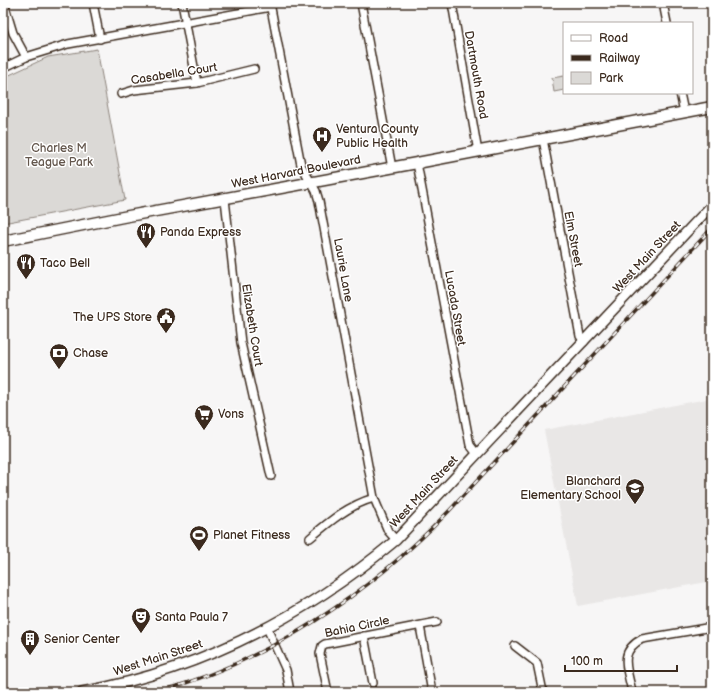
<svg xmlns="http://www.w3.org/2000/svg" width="715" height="695" viewBox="0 0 715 695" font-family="'Balsamiq Sans',sans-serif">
<rect width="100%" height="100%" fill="#f7f6f6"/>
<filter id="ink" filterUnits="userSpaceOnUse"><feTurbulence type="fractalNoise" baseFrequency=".025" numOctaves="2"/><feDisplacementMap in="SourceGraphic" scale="8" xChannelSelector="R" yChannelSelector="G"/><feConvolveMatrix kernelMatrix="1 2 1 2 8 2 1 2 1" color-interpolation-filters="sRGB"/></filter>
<g filter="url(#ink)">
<path fill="#e9e7e6" d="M712,398V581L578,606L544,430Z"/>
<g fill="#dbd9d6" stroke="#8b827a">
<path d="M97,49L125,200L3,223V78L48,57Z"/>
<path d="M564,76V90L554,92L552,78Z"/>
</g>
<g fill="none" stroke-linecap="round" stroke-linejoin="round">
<defs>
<g id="street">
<path d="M4,3L13,33L26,57"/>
<path d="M93,3L100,39"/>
<path d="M182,3L197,83"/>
<path d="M270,3L301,165L316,191L319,201L374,498L388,531L396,540"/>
<path d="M361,3L392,168"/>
<path d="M452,3L478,152"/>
<path d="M663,3L667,23"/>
<path d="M3,68L26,57L68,44L271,7"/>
<path d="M680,93L684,112"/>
<path d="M121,94L134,90L197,83L254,69"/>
<path d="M543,139L580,336L584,342"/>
<path d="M417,163L470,445L477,454"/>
<path d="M225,199L241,343L271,476"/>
<path d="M310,538C330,521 349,505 374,498"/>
<path d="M420,626L432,692"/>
<path d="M267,628L286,670L290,692"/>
<path d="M364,636L373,683"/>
<path d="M515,646L537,663L543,692"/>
<path d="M328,692L320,654L322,646L325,644L437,622"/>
<path d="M632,692C628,670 617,652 642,639L712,627"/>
</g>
<path id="secondary" d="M82,692C201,670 304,617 396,540L712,205"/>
<path id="primary" d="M3,241L123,217L417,163L712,107"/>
</defs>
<use href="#street" stroke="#3b2a1e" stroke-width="10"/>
<use href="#secondary" stroke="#3b2a1e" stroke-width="12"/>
<use href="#primary" stroke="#3b2a1e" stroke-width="13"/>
<use href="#street" stroke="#fff" stroke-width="7"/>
<use href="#secondary" stroke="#fff" stroke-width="9"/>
<use href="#primary" stroke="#fff" stroke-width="10"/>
<defs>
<path id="rail" d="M157,692C269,661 369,594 449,511L712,228"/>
</defs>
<use href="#rail" stroke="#3b2a1e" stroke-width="3.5"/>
<use href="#rail" stroke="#fff" stroke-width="2" stroke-dasharray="6" stroke-linecap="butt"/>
</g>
</g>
<defs>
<symbol id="hospital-pin" viewBox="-11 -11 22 30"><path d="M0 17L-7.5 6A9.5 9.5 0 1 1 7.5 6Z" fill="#3b2a1e" stroke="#fff"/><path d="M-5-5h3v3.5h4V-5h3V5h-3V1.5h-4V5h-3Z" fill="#fff"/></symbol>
<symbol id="restaurant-pin" viewBox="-11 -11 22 30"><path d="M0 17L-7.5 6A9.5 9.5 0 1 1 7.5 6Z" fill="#3b2a1e" stroke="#fff"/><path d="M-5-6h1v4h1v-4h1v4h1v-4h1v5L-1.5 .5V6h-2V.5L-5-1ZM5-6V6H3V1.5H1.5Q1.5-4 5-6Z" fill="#fff"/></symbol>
<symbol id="civic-pin" viewBox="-11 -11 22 30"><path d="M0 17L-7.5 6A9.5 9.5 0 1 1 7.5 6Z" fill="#3b2a1e" stroke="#fff"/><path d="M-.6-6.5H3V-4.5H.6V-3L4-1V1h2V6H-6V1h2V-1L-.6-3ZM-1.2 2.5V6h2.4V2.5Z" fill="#fff"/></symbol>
<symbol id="bank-pin" viewBox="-11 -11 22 30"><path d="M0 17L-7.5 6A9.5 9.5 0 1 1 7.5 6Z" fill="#3b2a1e" stroke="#fff"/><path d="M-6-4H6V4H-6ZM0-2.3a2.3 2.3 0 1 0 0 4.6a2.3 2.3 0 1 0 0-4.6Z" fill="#fff"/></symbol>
<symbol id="supermarket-pin" viewBox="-11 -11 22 30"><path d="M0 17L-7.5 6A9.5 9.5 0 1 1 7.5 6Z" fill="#3b2a1e" stroke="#fff"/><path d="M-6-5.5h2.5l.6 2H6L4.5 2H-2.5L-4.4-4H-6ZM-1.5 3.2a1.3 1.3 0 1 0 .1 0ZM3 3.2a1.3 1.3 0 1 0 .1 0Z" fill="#fff"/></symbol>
<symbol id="school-pin" viewBox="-11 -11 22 30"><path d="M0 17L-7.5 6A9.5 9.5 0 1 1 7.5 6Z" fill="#3b2a1e" stroke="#fff"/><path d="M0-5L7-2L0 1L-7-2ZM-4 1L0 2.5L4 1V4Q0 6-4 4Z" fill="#fff"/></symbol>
<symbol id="stadium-pin" viewBox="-11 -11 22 30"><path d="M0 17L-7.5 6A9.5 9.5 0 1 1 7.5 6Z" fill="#3b2a1e" stroke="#fff"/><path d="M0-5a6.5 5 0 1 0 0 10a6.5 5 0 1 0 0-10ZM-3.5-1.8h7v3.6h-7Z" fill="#fff"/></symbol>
<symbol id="theatre-pin" viewBox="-11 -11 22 30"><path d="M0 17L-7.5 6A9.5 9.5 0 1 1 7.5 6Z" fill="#3b2a1e" stroke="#fff"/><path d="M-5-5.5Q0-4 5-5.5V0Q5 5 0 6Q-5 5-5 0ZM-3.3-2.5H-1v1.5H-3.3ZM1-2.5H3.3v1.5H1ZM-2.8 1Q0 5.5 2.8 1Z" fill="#fff"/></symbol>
<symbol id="building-pin" viewBox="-11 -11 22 30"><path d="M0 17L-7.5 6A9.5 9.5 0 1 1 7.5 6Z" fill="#3b2a1e" stroke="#fff"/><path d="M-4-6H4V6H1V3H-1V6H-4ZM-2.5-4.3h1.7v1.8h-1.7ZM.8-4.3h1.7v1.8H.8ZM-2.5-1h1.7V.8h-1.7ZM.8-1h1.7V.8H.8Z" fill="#fff"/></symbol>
</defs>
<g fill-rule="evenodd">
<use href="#hospital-pin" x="311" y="125" width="22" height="30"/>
<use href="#restaurant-pin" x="135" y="221" width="22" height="30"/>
<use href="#restaurant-pin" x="15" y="252" width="22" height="30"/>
<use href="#civic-pin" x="155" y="306" width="22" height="30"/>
<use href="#bank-pin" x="48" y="342" width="22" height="30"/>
<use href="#supermarket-pin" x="193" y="403" width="22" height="30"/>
<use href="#school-pin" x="624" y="477" width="22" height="30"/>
<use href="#stadium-pin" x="188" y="524" width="22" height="30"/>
<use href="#theatre-pin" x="130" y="606" width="22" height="30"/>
<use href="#building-pin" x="19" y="628" width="22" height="30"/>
</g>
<g text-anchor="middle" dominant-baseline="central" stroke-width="3" stroke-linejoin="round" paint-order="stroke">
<g font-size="12" fill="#3b2a1e" stroke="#fff">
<text transform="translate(174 74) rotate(-9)">Casabella Court</text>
<text transform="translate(476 75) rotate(80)">Dartmouth Road</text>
<text transform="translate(296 172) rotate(-11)">West Harvard Boulevard</text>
<text transform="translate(573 239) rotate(79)">Elm Street</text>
<text transform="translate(647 257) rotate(-47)">West Main Street</text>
<text transform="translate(343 270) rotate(80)">Laurie Lane</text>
<text transform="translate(455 308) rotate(80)">Lucada Street</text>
<text transform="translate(252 325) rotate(81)">Elizabeth Court</text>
<text transform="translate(424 492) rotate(-47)">West Main Street</text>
<text transform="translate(357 627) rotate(-12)">Bahia Circle</text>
<text transform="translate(158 658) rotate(-18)">West Main Street</text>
</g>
<g font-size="12" fill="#3b2a1e" stroke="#fff" text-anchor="start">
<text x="336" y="129">Ventura County<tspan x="336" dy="14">Public Health</tspan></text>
<text x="160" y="232">Panda Express</text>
<text x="40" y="263">Taco Bell</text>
<text x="152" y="317" text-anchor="end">The UPS Store</text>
<text x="73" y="353">Chase</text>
<text x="218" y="414">Vons</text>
<text x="621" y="481" text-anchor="end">Blanchard<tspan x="621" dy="14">Elementary School</tspan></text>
<text x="213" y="535">Planet Fitness</text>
<text x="155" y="617">Santa Paula 7</text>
<text x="44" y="639">Senior Center</text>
</g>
<g font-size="12" fill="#63564c" stroke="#fff">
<text x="59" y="148">Charles M<tspan x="59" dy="14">Teague Park</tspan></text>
</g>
</g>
<rect width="715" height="695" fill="none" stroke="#fff" stroke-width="16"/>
<rect x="8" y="8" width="699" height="679" fill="none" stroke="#3b2a1e" stroke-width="1.5" filter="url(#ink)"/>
<rect x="563" y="22" width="130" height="72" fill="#ffffff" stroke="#b1aaa5"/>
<rect x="571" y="35" width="20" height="6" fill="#ffffff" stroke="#b1aaa5"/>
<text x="599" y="42" font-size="12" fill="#3b2a1e">Road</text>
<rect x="571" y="55" width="20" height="6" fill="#3b2a1e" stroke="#b1aaa5"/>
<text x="599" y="62" font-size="12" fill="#3b2a1e">Railway</text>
<rect x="571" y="72" width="20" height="12" fill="#dbd9d6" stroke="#b1aaa5"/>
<text x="599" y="82" font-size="12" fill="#3b2a1e">Park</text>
<path d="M565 665v6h112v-6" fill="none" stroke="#3b2a1e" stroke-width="2"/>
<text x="571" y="665" font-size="12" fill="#3b2a1e" stroke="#ffffff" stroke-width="3" paint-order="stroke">100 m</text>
</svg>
